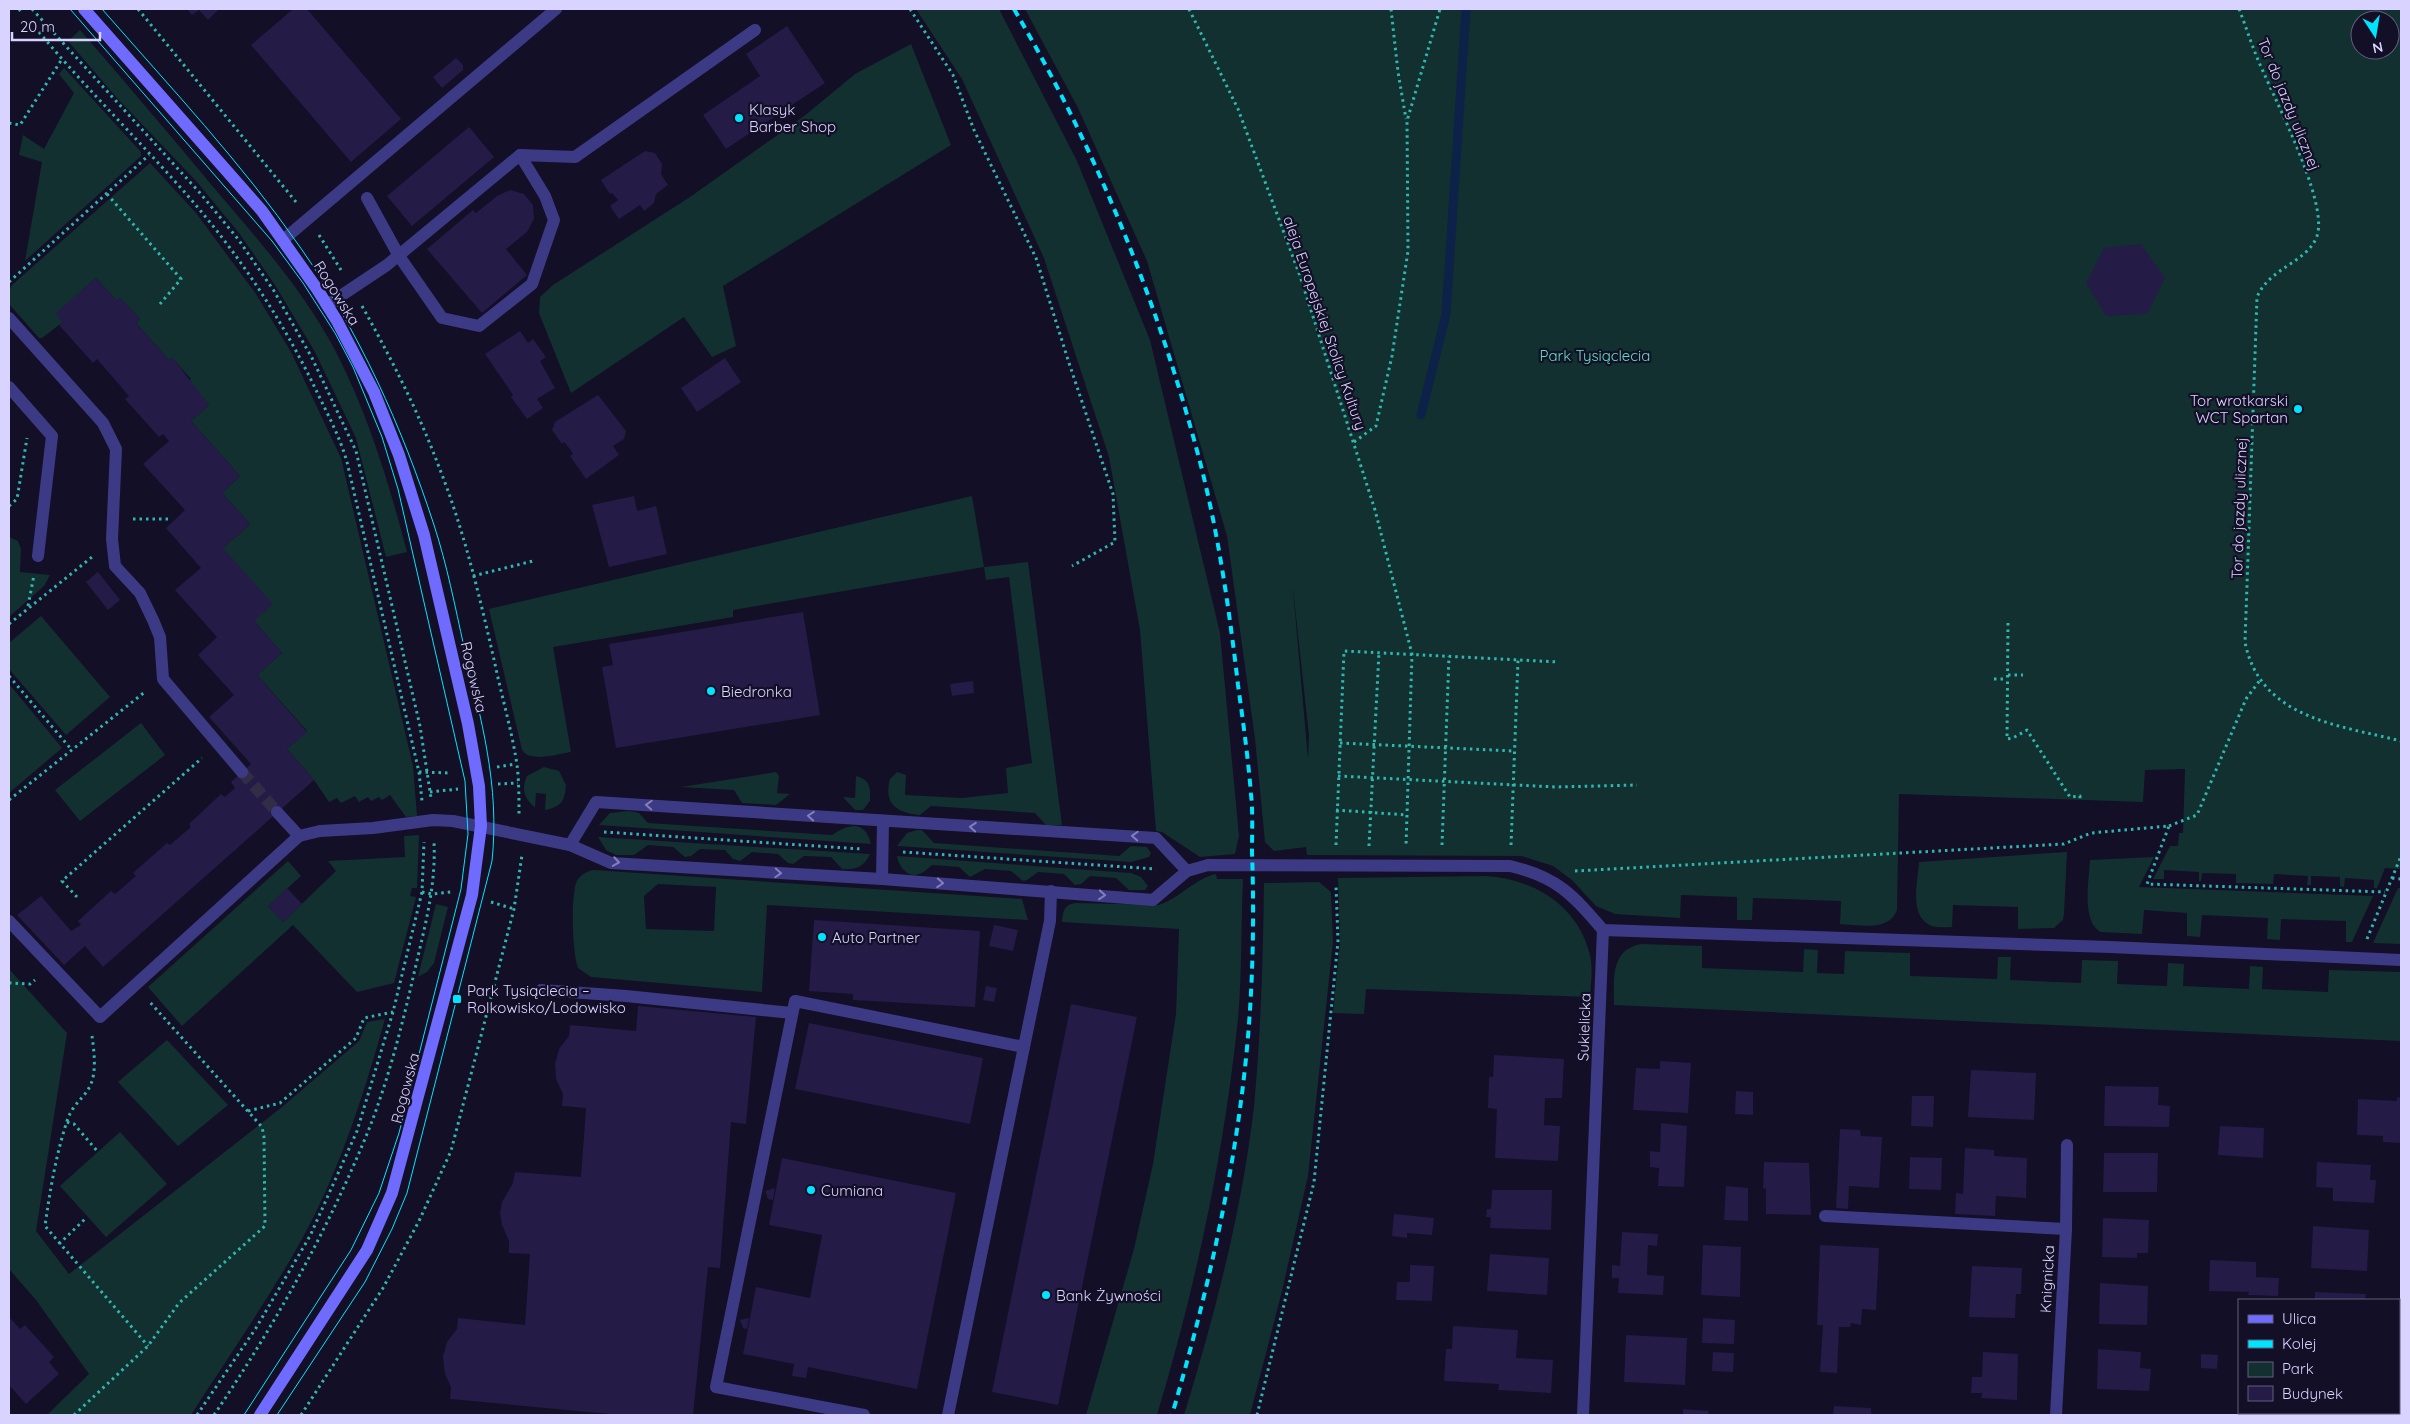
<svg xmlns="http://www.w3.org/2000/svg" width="2410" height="1424" viewBox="0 0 2410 1424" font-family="Quicksand,sans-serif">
<rect width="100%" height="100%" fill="#130f26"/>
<g fill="#12302f" fill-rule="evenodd">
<path d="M916,9H999L1077,161L1150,340L1220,633L1239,836L1235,854L1200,857L1162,832L1156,831L1140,630L1109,457L1044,258L962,79Z"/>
<path d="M1025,9H2401V869L2385,868L2377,888H2374V880L2345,878L2344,887L2340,886V877L2311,876V885H2307L2308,876L2274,874L2273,884L2236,883V874L2202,873L2201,881H2199V872L2164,870V879H2153L2170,846H2178L2179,833H2183L2185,769L2145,770L2143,802L1899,794L1897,910C1889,932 1859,925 1840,924L1841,901L1753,898L1752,920H1737V897L1681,895L1680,918L1615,914L1608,911L1596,906L1572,880L1553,866L1522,856L1307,855L1306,847L1274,851L1265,842L1255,739L1227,536L1147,261L1078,108ZM2360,20H2390V50H2360ZM1293,589L1309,736L1308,759L1293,590Z"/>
<path d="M80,30C127,84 174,140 220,195C262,244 304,292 335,350C368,414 389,483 407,552L386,557L356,438L315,352L275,285L239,233L197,182L117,98L68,41Z"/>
<path d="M911,44L951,145L723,286L736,346L712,357L684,317L571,393L539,313L540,297L553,285L690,197L803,117L855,74Z"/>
<path d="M64,68L141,152V156L25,261L42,162L19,155L23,135L44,149L74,93L59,74Z"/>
<path d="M150,163L196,213L256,294L291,352L341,458L413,766L417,816L406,817L390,795L382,800L379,797L371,801L368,797L359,802L355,796L341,803L337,798L329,802L314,780L287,749L307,731L257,675L282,653L254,621L223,548L250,524L222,493L240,476L191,421L209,405L188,381L191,379L172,358L169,360L136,323L140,319L120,298L117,301L96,278L56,314L63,322L42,338H39L9,304V290L12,285Z"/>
<path d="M972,496L984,567L1028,562L1062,825H1046L1035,813L931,806L920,815C898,813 883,805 890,779L897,772L906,775L905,795L962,798L1008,793L1006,768L1032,763L1009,577L986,580L984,567L733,610V617L553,647L571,752C557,754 530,763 522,750L489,609Z"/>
<path d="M9,537L18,541L21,549L20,572L50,575L44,586L9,617Z"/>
<path d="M41,616L110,697L66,735L9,669V643Z"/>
<path d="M9,684L62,748L9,793Z"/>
<path d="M141,723L165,755L80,821L55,790Z"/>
<path d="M544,767L559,771L566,785C565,801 561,807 545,810L546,794L536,793L535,807C524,799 521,789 527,776Z"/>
<path d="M776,772L779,776L777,793L790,794L776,805L742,803L734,790L681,787Z"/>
<path d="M856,776C870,779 871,789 870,801L863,810H855L843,797L855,798Z"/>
<path d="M629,811L639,813L648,823L832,835C848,824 865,819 871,844L599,825L610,813Z"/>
<path d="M917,830H922L934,843L1119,856L1131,846L1147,847L1151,853L1149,857L1131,862L897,846L907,833Z"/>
<path d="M419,835L417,888H412L410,896L416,897L394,983L357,992L293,925L182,1026L148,987L288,861L301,876L268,906L283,922L336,871L328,861L405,857L404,836Z"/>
<path d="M598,837L870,854C864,867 856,870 842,869L831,857L804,856L793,864L788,863L778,854L752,852L740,861L733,859L725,850L700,849L691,856L685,857L673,847L648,845L634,855H616L606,850Z"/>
<path d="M2067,852L2064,914L2063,920L2054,928L2018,929V907L1953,905L1952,927C1946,927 1938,928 1932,926C1908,917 1918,881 1919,862Z"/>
<path d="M897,856L1131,873L1141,877L1148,886L1145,890H1129L1116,878L1090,876L1081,884L1075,885L1064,874L1038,872L1027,880L1023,881L1011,871L985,869L970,877L959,867L932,865C928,868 924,873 919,874C908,879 898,865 897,856Z"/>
<path d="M2154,857L2139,887L2373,896L2352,942H2346V921L2281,919L2280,940L2267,939L2268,918L2202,915L2200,937L2187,936V913L2144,910L2142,934L2101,932C2081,922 2089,880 2090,860Z"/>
<path d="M594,870L1022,899L1028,920L767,905L762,992L591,977L578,968C572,952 571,898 576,883C579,875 587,871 594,870ZM658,884L716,887L714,931L646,929L644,896Z"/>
<path d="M1216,874L1217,879H1243C1241,925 1242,973 1238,1019C1224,1153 1196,1286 1157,1415H1086L1134,1249L1153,1164L1176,1014L1179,929L1062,922C1063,912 1064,904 1076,903L1159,905C1180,898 1194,879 1216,874Z"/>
<path d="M1486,876C1533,879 1578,905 1590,955C1593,969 1591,983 1590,997L1366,989L1364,1014L1333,1013L1340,943L1338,878Z"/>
<path d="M1319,882L1331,892L1333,942L1308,1176L1282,1291L1250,1415H1184C1215,1314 1242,1211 1254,1106C1261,1032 1263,957 1264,883Z"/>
<path d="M2398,888H2401V944L2373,943Z"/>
<path d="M436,904L448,907L434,963L427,972L418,977Z"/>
<path d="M1641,944L1702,946V968L1803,972L1804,949L1818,950L1817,973L1844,974L1845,951L1910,953V976L1997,979L1998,957H2011L2010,980L2081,983L2082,960L2118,961L2117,984L2167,986L2168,963L2184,964L2183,986L2249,989L2250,966L2263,967L2262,989L2328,992L2329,970L2401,972V1041L1614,1005C1614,979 1610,950 1641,944Z"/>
<path d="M9,969L67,1033L36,1231L69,1274L282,1107L359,1041L367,1022L385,1019C362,1101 336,1182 293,1255C261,1310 225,1362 191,1415H47L89,1374L36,1300L9,1269Z"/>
<path d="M167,1040L228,1105L178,1146L118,1082Z"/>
<path d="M120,1132L167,1184L106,1237L60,1186Z"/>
</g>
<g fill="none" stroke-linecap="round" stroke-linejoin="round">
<path stroke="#0c2248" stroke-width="9" d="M1421,415L1446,314L1466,9"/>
</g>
<g fill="#241b47">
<path d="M187,9H219L208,20L199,10L192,15Z"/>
<path d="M293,9H307L401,119L351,162L251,45Z"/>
<path d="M787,26L825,83L726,149L703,115L760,76L746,54Z"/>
<path d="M456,58L463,65V70L442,88L433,77Z"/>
<path d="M469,127L494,157L412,226L387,196Z"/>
<path d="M645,151L655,153L662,164L661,174L668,185L656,194L654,203L644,211L640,205L619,219L610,206L618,200L612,193L610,194L601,180Z"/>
<path d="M510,190L524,194L533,205L534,219L527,232L506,249L527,275L482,313L427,249L473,210L476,213L497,196Z"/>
<path d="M2141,244L2165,278L2147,314L2106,316L2086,283L2104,248Z"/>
<path d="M96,278L117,301L120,297L140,319L136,323L169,360L172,357L209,405L191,421L240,476L222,493L250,524L223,548L273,604L254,621L282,653L257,675L307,732L287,749L314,780L103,967L85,946L64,965L17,915L41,896L71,931L81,925L78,921L111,891L115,894L136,876L133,873L167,843L170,845L191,827L189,824L221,794L225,797L235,788L231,782L251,764L209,717L234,695L198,655L217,637L175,590L201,568L166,528L185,510L143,464L169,441L163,434L159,437L125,399L129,396L97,359L93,363L59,325L63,322L55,314Z"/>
<path d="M520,331L528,343L533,339L546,357L540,361L555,388L537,399L543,408L527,419L511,397L513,395L485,354Z"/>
<path d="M725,358L741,382L697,412L681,388Z"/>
<path d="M598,395L626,431L624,439L613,446L619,455L586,479L570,456L573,454L570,449L564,442L562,444L552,430L555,422Z"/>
<path d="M634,496L637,511L656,506L667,554L609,567L592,505Z"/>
<path d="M98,572L120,600L108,610L86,582Z"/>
<path d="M803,612L820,715L616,748L602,667L613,665L609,644Z"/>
<path d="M973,681L974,693L952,696L950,684Z"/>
<path d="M287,888L302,904L283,922L268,906Z"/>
<path d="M814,920L980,931L975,1007L853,1000V994L809,991Z"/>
<path d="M994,925L1018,930L1013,951L989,946Z"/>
<path d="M986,986L997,988L994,1002L983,1000Z"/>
<path d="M1071,1004L1137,1017L1058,1405L992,1392Z"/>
<path d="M638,1006L756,1017L746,1124L731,1122L720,1268L708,1267L693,1415H621L450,1399L451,1387L445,1374L443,1357L447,1342L457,1329L458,1318L525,1325L530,1254L509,1253V1241L502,1225L500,1213L502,1202L513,1183L515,1172L581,1177L586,1108L562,1106L563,1094L556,1079L555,1064L559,1049L569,1036L570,1025L636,1031Z"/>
<path d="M809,1023L983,1058L970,1124L795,1089Z"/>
<path d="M1494,1055L1564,1059L1562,1098H1545L1544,1125L1560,1126L1558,1161L1495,1158L1497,1109L1488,1108L1489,1077H1493Z"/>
<path d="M1660,1061L1691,1063L1688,1113L1633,1110L1636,1068L1660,1069Z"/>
<path d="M1971,1070L2036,1073L2034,1120L1968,1117Z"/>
<path d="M2105,1086L2159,1087L2158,1105L2170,1106L2169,1127L2104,1126Z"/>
<path d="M1736,1091L1753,1092V1115L1735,1114Z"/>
<path d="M1912,1096H1934L1933,1127L1911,1126Z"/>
<path d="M2397,1097L2401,1098V1143L2383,1142V1136L2357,1135L2358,1099L2397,1101Z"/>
<path d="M1661,1123L1687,1126L1684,1187L1658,1186L1659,1168L1650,1167V1151L1660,1152Z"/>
<path d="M2220,1126L2264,1128L2263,1158L2218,1155Z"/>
<path d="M1840,1129L1860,1130L1861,1136L1882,1137L1879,1188L1849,1186L1848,1209L1836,1208Z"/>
<path d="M1965,1148L1994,1150V1156L2027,1158L2026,1198L1996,1196L1995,1216L1955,1214L1956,1193L1963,1194Z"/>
<path d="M2104,1153H2158L2157,1192H2103Z"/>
<path d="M1910,1157L1942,1158L1941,1190L1909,1189Z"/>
<path d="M782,1158L956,1193L917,1389L808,1367L806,1378L792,1376L794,1364L743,1354L756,1287L810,1298L822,1235L769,1225Z"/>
<path d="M1764,1162L1809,1163L1811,1215L1766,1214V1189L1763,1188Z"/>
<path d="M2317,1162L2371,1165L2370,1180H2376L2374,1203L2333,1201V1188L2316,1187Z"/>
<path d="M1726,1186L1748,1188V1221L1724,1220Z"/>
<path d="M775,1188L773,1200L768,1199L765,1191Z"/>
<path d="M1492,1190H1552L1551,1230L1490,1228L1491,1217H1486L1487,1209H1491Z"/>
<path d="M1394,1214L1434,1218L1432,1235L1407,1233V1238L1392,1236Z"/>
<path d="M2103,1218L2149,1220L2148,1253H2137V1258L2102,1257Z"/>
<path d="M2313,1226L2369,1230L2367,1271L2311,1268Z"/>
<path d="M1622,1232L1658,1234L1657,1246L1648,1245L1647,1275L1664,1276L1663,1295L1618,1293L1619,1278H1612V1265L1620,1266Z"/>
<path d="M1703,1245L1741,1247L1740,1297L1701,1295Z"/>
<path d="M1820,1245L1879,1248L1876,1310L1862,1309L1861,1325L1851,1323L1850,1327H1839L1837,1373L1820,1372L1823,1325H1817Z"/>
<path d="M1490,1254L1549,1258L1547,1295L1487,1291Z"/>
<path d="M2210,1260L2256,1262V1277L2279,1278L2278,1296L2248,1295L2249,1292L2209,1291Z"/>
<path d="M1410,1265L1434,1266L1432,1301L1396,1300L1397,1282H1410Z"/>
<path d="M1972,1266L2022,1268L2021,1294H2016L2015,1318L1969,1317Z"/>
<path d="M2100,1283L2148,1286L2147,1325L2099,1324Z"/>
<path d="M2315,1292L2366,1294L2365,1300H2315Z"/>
<path d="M9,1317L20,1329L25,1325L54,1357L49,1362L59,1374L26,1404L9,1385Z"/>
<path d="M749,1318L747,1329L743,1328L740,1320Z"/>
<path d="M1703,1318L1735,1320L1734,1344L1702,1343Z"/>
<path d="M1453,1326L1518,1330L1516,1358L1553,1360L1551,1393L1498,1390L1499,1384L1444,1381L1446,1349H1452Z"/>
<path d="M1626,1335L1687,1338L1685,1385L1624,1382Z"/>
<path d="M2098,1349L2141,1352L2140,1368L2151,1369L2149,1391L2097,1389Z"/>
<path d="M1713,1352L1734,1353L1733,1372L1712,1371Z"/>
<path d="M1983,1352L2018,1354L2017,1400L1981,1398L1982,1393H1971L1972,1377H1982Z"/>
<path d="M2201,1354L2218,1355L2217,1369L2201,1368Z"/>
<path d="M1834,1406L1871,1408V1415H1833Z"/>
<path d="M1683,1409L1709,1411L1708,1415H1683Z"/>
</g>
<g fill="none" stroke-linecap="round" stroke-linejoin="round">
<path stroke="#312d47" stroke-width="12" stroke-dasharray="12 6" stroke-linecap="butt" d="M242,772L277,812"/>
<g stroke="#2fb8b0" stroke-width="3" stroke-dasharray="2.5 4" stroke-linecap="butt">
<path d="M19,9L22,13"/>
<path d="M32,9L200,193L238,239L274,291L312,358L356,451L420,726L431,798"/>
<path d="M138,9L296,202"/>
<path d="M910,9L953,75L974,130L1036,258L1069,363L1113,494L1115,542L1072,566"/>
<path d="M1189,9L1238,109L1300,276L1375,510L1412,654L1406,846"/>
<path d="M1391,9L1398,72L1406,119"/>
<path d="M2239,9C2245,24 2250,40 2256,55C2271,93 2329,201 2317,236C2307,263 2270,267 2257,297L2245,642C2260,719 2339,725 2401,741"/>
<path d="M39,32C88,91 144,145 194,203C242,259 284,323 316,390C327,413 340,437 347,462L419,772L422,801"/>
<path d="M9,123L20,125L62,59"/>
<path d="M107,194L181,279L160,304"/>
<path d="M319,235L341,270"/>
<path d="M9,282L149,155"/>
<path d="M362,306C391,358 418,411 439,467C464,530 480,598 495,664C502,698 512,731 517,765C519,781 519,798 519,814"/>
<path d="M1354,442L1376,426L1392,356L1408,251L1407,121L1440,9"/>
<path d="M9,506L17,499L27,438"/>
<path d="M133,519H168"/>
<path d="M473,576L533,561"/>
<path d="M28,606L34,575"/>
<path d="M2008,623L2007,739L2013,738L2027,730L2070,797L2080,796V801"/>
<path d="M9,624L92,557"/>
<path d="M2008,675H2023"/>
<path d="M9,676L71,749"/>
<path d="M1994,679H2007"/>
<path d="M1340,743L1514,751"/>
<path d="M497,767L516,764"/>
<path d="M419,772L451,773"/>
<path d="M1338,776L1556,787L1637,785"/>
<path d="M498,784L518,783"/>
<path d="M430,792L458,789"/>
<path d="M9,800L146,691"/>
<path d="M1336,810L1407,815"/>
<path d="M2169,826L2197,815L2246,699L2260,680"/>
<path d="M604,832L862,849"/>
<path d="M1336,845L1344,651L1559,662"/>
<path d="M1442,845L1449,656"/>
<path d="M1511,845L1518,660"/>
<path d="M1369,846L1379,652"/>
<path d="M903,852L1156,869"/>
<path d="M1575,871L2064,844L2091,833L2169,826L2147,884L2385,892"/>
<path d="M2392,878L2401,879"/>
<path d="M422,892L432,894L451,892"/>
<path d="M77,897L62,881L202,758"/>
<path d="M491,902L514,909"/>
<path d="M2367,939L2401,856"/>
<path d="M9,983L30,984L35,980"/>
<path d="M92,1036C94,1051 97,1072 90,1086C83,1100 73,1103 67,1121C56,1155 50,1190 45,1226L148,1346"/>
<path d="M248,1111L280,1103L356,1038L364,1018L393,1012"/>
<path d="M67,1122L74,1124L98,1152"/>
<path d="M59,1244L85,1219"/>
<path d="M74,1415L148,1346L179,1303L265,1226L264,1137L262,1127L148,1000"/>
<path d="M197,1415L256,1328L310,1236L357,1131L393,1012L422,892L424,842"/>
<path d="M214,1415C275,1325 328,1230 369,1129C389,1078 403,1022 415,969C425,926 436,886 434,842"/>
<path d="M301,1415L383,1288L419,1221L451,1151L514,909L522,855"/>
<path d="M1257,1415L1314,1182L1338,941L1336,886"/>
</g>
<g stroke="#3d3a85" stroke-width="12">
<path d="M367,198L399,256L442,318L479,326L532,284L554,220L545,196L520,155"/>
<path d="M283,240L556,9"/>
<path d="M327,305L387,265L520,155L575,157L755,30"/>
<path d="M541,990L626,996L792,1013"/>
<path d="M1825,1216L2066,1229"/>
<path d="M864,1415L716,1387L795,1001L1024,1047"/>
<path d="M948,1415L1050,921L1051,891"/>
</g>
<g stroke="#3d3a85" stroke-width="12">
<path d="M9,318L103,423L116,449L112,539L115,566L140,593L153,620L160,637L163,679L242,772"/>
<path d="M9,387L52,436L38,556"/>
<path d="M277,812L299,836"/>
<path d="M570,845L596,802L1156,838L1187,871"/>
<path d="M882,879L883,821"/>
<path d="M9,921L100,1017L299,836L320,831L373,828L433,820L453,821L570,845L611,863L882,879L1153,900L1187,871L1208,865L1510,866C1557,877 1572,894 1603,930L1583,1415"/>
<path d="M1603,930L2110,947L2401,960"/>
<path d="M2056,1415L2066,1229L2067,1145"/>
</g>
<path stroke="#6f6bff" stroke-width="12" d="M84,9L262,211L317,289L337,321L374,392L399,455L424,535L468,724L479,786L481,826L472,895L392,1193L367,1250L260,1415"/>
<g stroke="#00e5ff" stroke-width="1">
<path d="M70,9L272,241L303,283L335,333L353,367L382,437L398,489L465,781L468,834L461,889L399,1133L379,1193L351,1250L244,1415"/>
<path d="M102,9C170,87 241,162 300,247C359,331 402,427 434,525C447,565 455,606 464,647C481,720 500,785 492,861L407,1193L392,1229L365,1282L277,1415"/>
</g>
<path stroke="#00e5ff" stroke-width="4" stroke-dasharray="8 6" stroke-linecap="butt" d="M1014,9C1094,145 1155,295 1196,447C1217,523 1229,607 1238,685C1243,721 1248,757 1251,794C1253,813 1252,833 1252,852C1255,935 1252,1019 1241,1101C1227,1208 1202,1312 1172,1415"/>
</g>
<defs><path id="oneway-chevron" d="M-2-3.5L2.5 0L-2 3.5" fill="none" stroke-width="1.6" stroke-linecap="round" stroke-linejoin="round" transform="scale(1.25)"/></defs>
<g stroke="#837fbc">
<use href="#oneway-chevron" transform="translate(649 805) rotate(-177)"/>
<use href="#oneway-chevron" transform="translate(811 816) rotate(-176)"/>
<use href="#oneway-chevron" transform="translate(973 827) rotate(-176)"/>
<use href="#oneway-chevron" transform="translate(1135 836) rotate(-177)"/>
<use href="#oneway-chevron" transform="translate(616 862) rotate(9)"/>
<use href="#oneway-chevron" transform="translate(778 873) rotate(3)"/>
<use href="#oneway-chevron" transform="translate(940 883) rotate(4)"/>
<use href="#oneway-chevron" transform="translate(1102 895) rotate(5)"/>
</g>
<g fill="#00e5ff" stroke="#130f26" stroke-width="2">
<circle cx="739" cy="118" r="5"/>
<circle cx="2298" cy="409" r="5"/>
<circle cx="711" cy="691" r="5"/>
<circle cx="822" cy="937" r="5"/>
<rect x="452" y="994" width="10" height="10" rx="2.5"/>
<circle cx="811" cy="1190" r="5"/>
<circle cx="1046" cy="1295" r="5"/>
</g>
<g text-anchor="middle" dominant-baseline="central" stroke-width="4.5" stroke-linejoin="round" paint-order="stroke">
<g font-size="15" fill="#d9d4ff" stroke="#130f26">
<text transform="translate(2289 104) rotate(68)">Tor do jazdy ulicznej</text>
<text transform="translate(337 293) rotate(58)">Rogowska</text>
<text transform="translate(1325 323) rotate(71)">aleja Europejskiej Stolicy Kultury</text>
<text transform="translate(2239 508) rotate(-88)">Tor do jazdy ulicznej</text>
<text transform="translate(474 677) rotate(77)">Rogowska</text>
<text transform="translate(1584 1027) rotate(-88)">Sukielicka</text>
<text transform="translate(405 1088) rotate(-75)">Rogowska</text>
<text transform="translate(2047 1279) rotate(-87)">Knignicka</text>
</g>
<g font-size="15" fill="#d9d4ff" stroke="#130f26" text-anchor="start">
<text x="749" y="109">Klasyk<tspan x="749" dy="17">Barber Shop</tspan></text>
<text x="2288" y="400" text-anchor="end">Tor wrotkarski<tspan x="2288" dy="17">WCT Spartan</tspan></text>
<text x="721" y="691">Biedronka</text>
<text x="832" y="937">Auto Partner</text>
<text x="467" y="990">Park Tysiąclecia –<tspan x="467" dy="17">Rolkowisko/Lodowisko</tspan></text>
<text x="821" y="1190">Cumiana</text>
<text x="1056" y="1295">Bank Żywności</text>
</g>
<g font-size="15" fill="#5fe0c0" stroke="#130f26">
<text x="1595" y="355">Park Tysiąclecia</text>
</g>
</g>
<rect width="2410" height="1424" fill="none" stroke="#d9d4ff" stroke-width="20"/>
<rect x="2238" y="1299" width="162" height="115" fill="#130f26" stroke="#625e7d"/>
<rect x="2248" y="1315" width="25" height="8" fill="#6f6bff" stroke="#625e7d"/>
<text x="2282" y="1324" font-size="15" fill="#d9d4ff">Ulica</text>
<rect x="2248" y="1340" width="25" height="8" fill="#00e5ff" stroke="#625e7d"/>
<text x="2282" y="1349" font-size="15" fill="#d9d4ff">Kolej</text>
<rect x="2248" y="1362" width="25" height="15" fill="#12302f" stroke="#625e7d"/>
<text x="2282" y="1374" font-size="15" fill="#d9d4ff">Park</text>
<rect x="2248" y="1386" width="25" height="15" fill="#241b47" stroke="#625e7d"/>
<text x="2282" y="1399" font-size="15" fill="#d9d4ff">Budynek</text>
<g transform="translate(2375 35) rotate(168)"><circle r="24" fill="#130f26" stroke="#625e7d"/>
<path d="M0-4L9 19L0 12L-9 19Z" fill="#00e5ff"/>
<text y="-8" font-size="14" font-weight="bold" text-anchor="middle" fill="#d9d4ff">N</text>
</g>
<path d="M12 32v8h88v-8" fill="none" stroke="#d9d4ff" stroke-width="2.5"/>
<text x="20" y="32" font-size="15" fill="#d9d4ff" stroke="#130f26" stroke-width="4" paint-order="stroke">20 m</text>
</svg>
